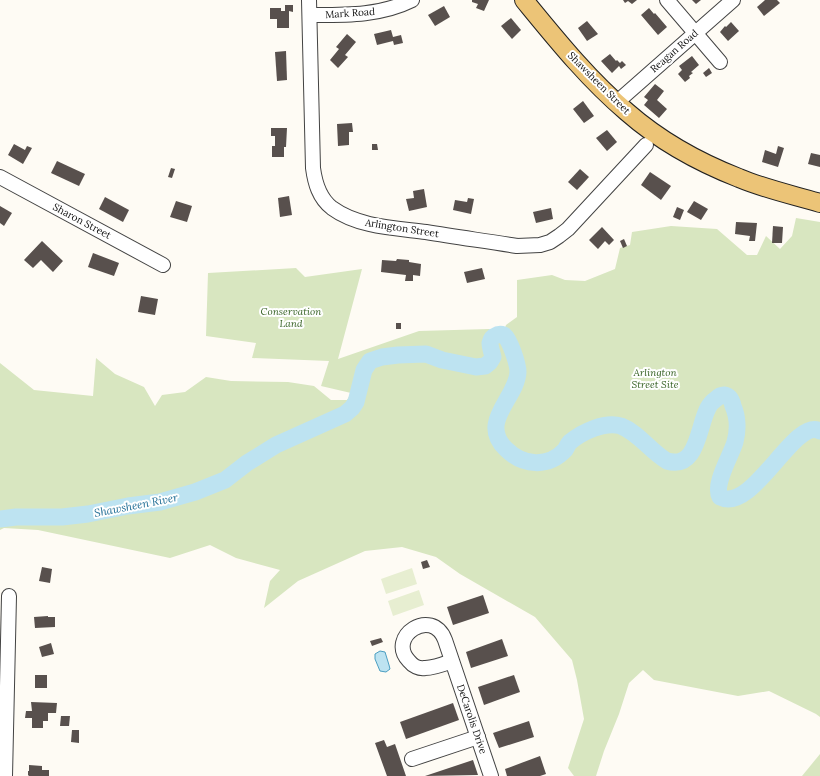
<svg xmlns="http://www.w3.org/2000/svg" width="820" height="776" viewBox="0 0 820 776" font-family="Lora,serif">
<rect width="100%" height="100%" fill="#fefbf4"/>
<g fill="#d8e6c0">
<path d="M796,218L820,222V717L816,714L769,691L738,696L654,680L643,670L629,683L619,714L604,751L596,776H574L568,768L584,719L577,680L572,660L535,617L460,574L436,557L402,547L365,551L298,581L264,608L270,581L280,570L236,558L210,545L170,558L38,530L4,528L0,530V363L34,390L93,396L96,358L115,374L144,387L155,406L162,395L185,392L206,377L231,381L288,382L314,386L331,400H347L351,393L321,386L329,361L252,358L256,343L206,336L208,273L296,268L305,277L362,269L338,359L419,331L489,329L502,336L506,325L517,317V280L552,275L565,280L585,281L615,269L620,248L630,245L632,232L671,226L717,229L747,255H757L766,236L780,249L792,236Z"/>
<path d="M820,754V776H802Z"/>
</g>
<g fill="#e7eed1">
<path d="M412,568L417,584L386,594L381,579Z"/>
<path d="M419,590L424,605L393,616L388,601Z"/>
</g>
<path fill="#bde3f1" stroke="#4b9ec1" d="M380,651L385,652L389,665L390,669L386,672L380,671L375,659V654Z"/>
<g fill="none" stroke-linecap="round" stroke-linejoin="round">
<path stroke="#bde3f1" stroke-width="17" d="M0,519L16,517H62L88,514L128,506L160,502L195,492L225,480L247,463L276,445L345,414L352,408L356,402L364,370L370,361L382,357L398,355L426,354L442,360L476,367L485,366L490,362L493,357C492,353 490,347 490,343C491,339 492,337 495,336C498,334 501,334 504,335C510,340 518,364 518,372C517,398 478,422 506,449C523,466 548,468 565,450C567,447 568,444 570,442C582,432 605,421 621,426C639,433 650,451 667,461C698,470 698,426 708,408C710,404 713,401 716,399C718,397 720,395 724,395C730,396 732,401 733,406C738,417 738,431 735,442C731,456 713,484 720,497C753,514 794,417 820,431"/>
</g>
<g fill="#58504d">
<path d="M472,0H489L484,11L476,8L478,4L472,2Z"/>
<path d="M623,0H637L632,4L628,1L625,3Z"/>
<path d="M692,0H701L696,4Z"/>
<path d="M765,0H777L780,3L764,16L757,7Z"/>
<path d="M285,5H293V12L289,11V28H277V19H270V8H281V11H285Z"/>
<path d="M444,6L450,17L435,26L428,15Z"/>
<path d="M649,8L654,14L655,13L667,27L658,35L641,15Z"/>
<path d="M511,18L521,30L512,39L501,26Z"/>
<path d="M587,21L598,34L587,41L578,28Z"/>
<path d="M731,22L739,31L728,41L720,32L725,26L726,27Z"/>
<path d="M391,30L393,37L401,35L403,43L394,45L393,41L377,45L374,34Z"/>
<path d="M347,34L356,42L345,55L348,57L338,68L330,60L339,49L336,47Z"/>
<path d="M286,51L287,80L277,81L275,52Z"/>
<path d="M610,54L616,61L617,60L620,63L622,61L626,65L621,69L619,66L612,73L601,61Z"/>
<path d="M692,56L699,65L691,72L693,73L689,76L690,78L685,82L678,74L682,70L679,66Z"/>
<path d="M709,68L712,73L706,77L703,73Z"/>
<path d="M655,84L664,91L657,100L667,109L659,118L644,105L648,100L644,97Z"/>
<path d="M583,101L594,116L584,123L573,109Z"/>
<path d="M352,123L353,132H349V145L338,146L337,124Z"/>
<path d="M271,128H287L286,147H284V157H272V146H275V136H271Z"/>
<path d="M607,130L617,142L607,151L596,138Z"/>
<path d="M14,144L25,150L27,146L32,148L23,164L8,155Z"/>
<path d="M372,144H377L378,150H372Z"/>
<path d="M778,146L784,148L778,167L762,162L765,150L776,154Z"/>
<path d="M811,153L820,155V167L808,164Z"/>
<path d="M57,161L85,174L79,186L51,173Z"/>
<path d="M171,168L175,169L172,178L168,177Z"/>
<path d="M580,169L589,177L577,190L568,182Z"/>
<path d="M650,172L671,186L661,200L641,185Z"/>
<path d="M424,189L427,207L409,211L406,199L414,198L413,191Z"/>
<path d="M289,196L292,215L280,217L278,198Z"/>
<path d="M105,197L129,210L123,222L99,209Z"/>
<path d="M468,198L474,199L471,214L453,210L455,200L467,202Z"/>
<path d="M176,201L192,206L187,222L170,217Z"/>
<path d="M694,201L708,209L701,220L687,212Z"/>
<path d="M0,206L12,213L4,226L0,223Z"/>
<path d="M677,207L684,210L680,220L673,217Z"/>
<path d="M551,208L553,219L536,223L533,212Z"/>
<path d="M736,222L757,223L755,241H749L750,236L735,234Z"/>
<path d="M773,226L783,227L782,243H772Z"/>
<path d="M602,227L614,240L609,245L605,241L598,249L589,240Z"/>
<path d="M624,239L627,246L623,248L620,241Z"/>
<path d="M42,241L63,261L53,272L41,260L33,268L24,260Z"/>
<path d="M93,253L119,263L114,276L88,267Z"/>
<path d="M397,259L409,260V262L421,264L420,276L413,275V281H405L406,275L381,272L382,260L396,261Z"/>
<path d="M482,268L485,279L467,283L464,272Z"/>
<path d="M141,296L158,299L155,315L138,312Z"/>
<rect x="396" y="323" width="5" height="6"/>
<path d="M427,560L430,567L423,569L421,562Z"/>
<path d="M42,567L52,569L50,583L39,581Z"/>
<path d="M483,595L489,613L453,625L447,607Z"/>
<path d="M48,616V617H55V627L35,628L34,617Z"/>
<path d="M381,638L383,642L372,646L370,641Z"/>
<path d="M502,639L508,656L471,668L466,652Z"/>
<path d="M51,643L54,654L42,657L39,647Z"/>
<rect x="35" y="675" width="12" height="13"/>
<path d="M514,675L520,692L484,705L478,687Z"/>
<path d="M31,702L57,703L56,713H48V721H43V728H32V718H25L26,711H32Z"/>
<path d="M453,703L459,720L406,739L400,722Z"/>
<path d="M61,716H70L69,726H60Z"/>
<path d="M529,721L534,737L499,748L493,733Z"/>
<path d="M72,730H79V743L71,742Z"/>
<path d="M384,740L387,747L395,744L406,776H387L375,743Z"/>
<path d="M540,756L546,774L540,776H507L505,769Z"/>
<path d="M473,760L478,775L425,776Z"/>
<path d="M29,765L42,766V770H49V776H29L28,775V771H29Z"/>
</g>
<g fill="none" stroke-linecap="round" stroke-linejoin="round">
<defs>
<g id="minor">
<path d="M309,0L313,168C315,183 319,198 332,208C358,227 395,228 426,232C456,237 486,241 517,246L540,245L550,242L559,236L568,229L646,145"/>
<path d="M667,0L720,62"/>
<path d="M310,15C345,15 380,16 412,0"/>
<path d="M616,103L733,0"/>
<path d="M0,177L163,265"/>
<path d="M452,661C444,664 434,668 425,668C419,669 413,666 409,661C386,637 432,606 445,640L491,776"/>
<path d="M412,759L478,737"/>
<path d="M5,776L9,596"/>
</g>
<path id="major" d="M524,0C556,39 588,79 627,112C659,140 698,162 739,178C765,189 793,195 820,203"/>
</defs>
<use href="#minor" stroke="#434343" stroke-width="16"/>
<use href="#major" stroke="#212121" stroke-width="20"/>
<use href="#minor" stroke="#fff" stroke-width="14"/>
<use href="#major" stroke="#ecc477" stroke-width="18"/>
</g>
<g text-anchor="middle" dominant-baseline="central" stroke-width="4" stroke-linejoin="round" paint-order="stroke">
<g font-size="10" fill="#101010" stroke="#fff">
<text transform="translate(350 13) rotate(-4)">Mark Road</text>
<text transform="translate(674 51) rotate(-41)">Reagan Road</text>
<text transform="translate(599 83) rotate(45)">Shawsheen Street</text>
<text transform="translate(82 221) rotate(28)">Sharon Street</text>
<text transform="translate(402 228) rotate(9)">Arlington Street</text>
<text transform="translate(472 719) rotate(71)">DeCarolis Drive</text>
</g>
<g font-size="10" font-style="italic" fill="#386326" stroke="#fff">
<text x="291" y="311">Conservation<tspan x="291" dy="12">Land</tspan></text>
<text x="655" y="372">Arlington<tspan x="655" dy="12">Street Site</tspan></text>
</g>
<g font-size="11" font-style="italic" fill="#247097" stroke="#fff">
<text transform="translate(136 505) rotate(-11)">Shawsheen River</text>
</g>
</g>
</svg>
